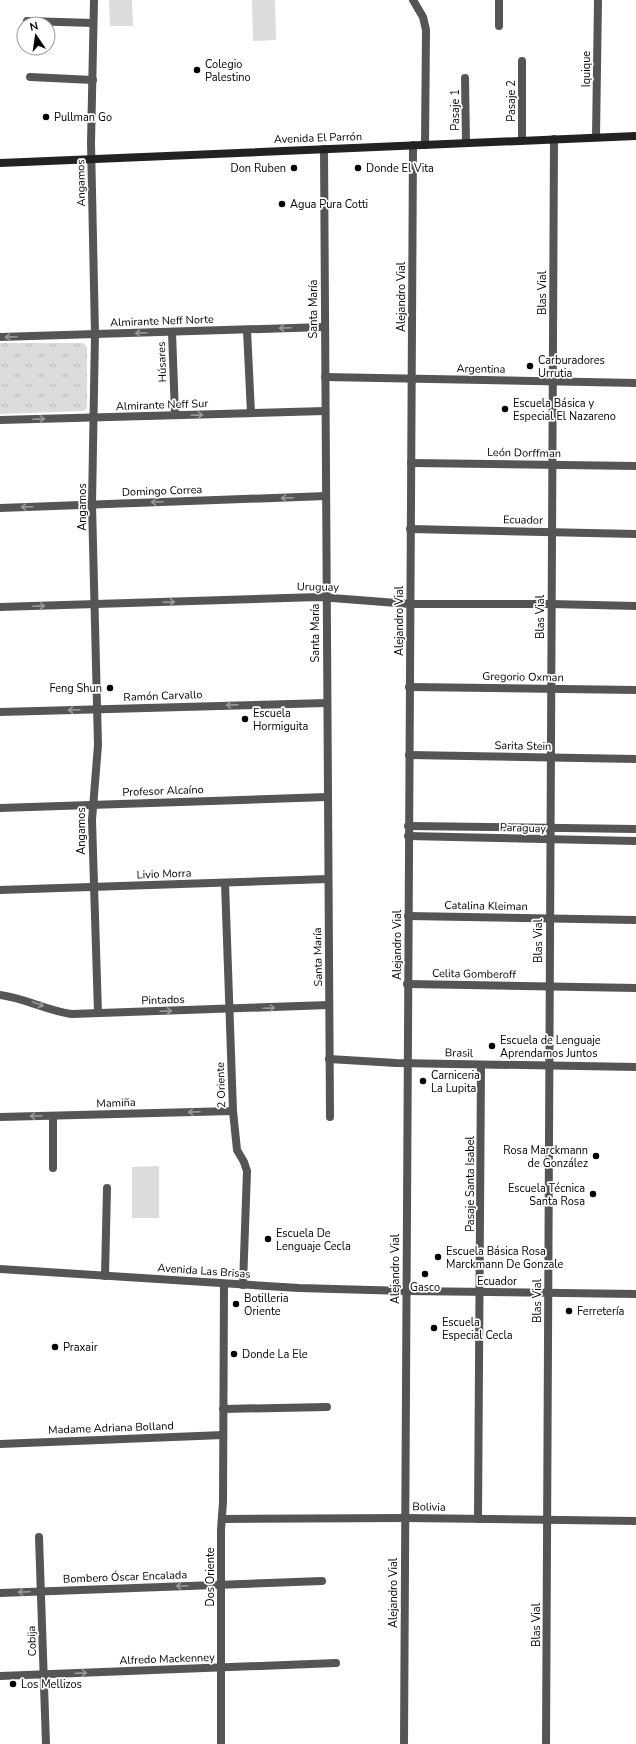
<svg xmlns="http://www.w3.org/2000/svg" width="636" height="1744" viewBox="0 0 636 1744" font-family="'Nunito Sans',sans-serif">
<defs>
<pattern id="park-tufts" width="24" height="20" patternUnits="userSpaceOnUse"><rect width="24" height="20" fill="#dcdcdc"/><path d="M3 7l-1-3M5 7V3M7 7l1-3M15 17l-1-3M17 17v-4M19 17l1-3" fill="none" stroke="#bbb"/></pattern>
</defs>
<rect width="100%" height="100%" fill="#fff"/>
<path fill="url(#park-tufts)" d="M0,343H83L87,347V408L84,411L0,414Z"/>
<g fill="#dcdcdc">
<path d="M109,0H132L133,26H110Z"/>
<path d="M252,0H275L276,40L253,41Z"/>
<path d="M159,1166V1218H132V1167Z"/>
</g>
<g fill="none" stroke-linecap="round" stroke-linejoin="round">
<g stroke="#555" stroke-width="8">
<path d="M94,0L91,143L95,334L92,504L98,745L92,820L98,1013"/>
<path d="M413,0L423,17L426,30L425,145"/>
<path d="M27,21L93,23"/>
<path d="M499,26V0"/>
<path d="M30,77L93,80"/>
<path d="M465,78L466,143"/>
<path d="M522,140V61"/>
<path d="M324,149L330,1117"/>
<path d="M247,330L251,413"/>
<path d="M172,332L175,415"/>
<path d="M0,337L324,327"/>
<path d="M325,377L636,383"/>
<path d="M0,420L325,411"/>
<path d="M411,463L636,466"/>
<path d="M0,508L326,496"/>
<path d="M410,529L636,534"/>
<path d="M0,607L319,597L410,604H551"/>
<path d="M409,687L636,690"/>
<path d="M0,712L327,703"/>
<path d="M409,755L636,759"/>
<path d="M0,808L327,797"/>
<path d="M408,826L636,829"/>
<path d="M408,836L636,841"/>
<path d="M225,883L233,1111L237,1150L244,1162L247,1171L243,1285"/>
<path d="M0,890L328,879"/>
<path d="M408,916L636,920"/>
<path d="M407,984L636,988"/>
<path d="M0,995C25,998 47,1011 72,1014L329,1005"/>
<path d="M329,1059L396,1063L636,1067"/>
<path d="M53,1116V1168"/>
<path d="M0,1117L233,1111"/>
<path d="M105,1276L107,1188"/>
<path d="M223,1409L327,1407"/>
<path d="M0,1444L223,1435"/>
<path d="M222,1519L405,1518L636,1521"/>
<path d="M478,1519L481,1065"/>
<path d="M39,1537L46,1744"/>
<path d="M0,1593L322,1581"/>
<path d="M0,1676L336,1663"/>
<path d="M221,1744V1530L223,1502L224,1284"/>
<path d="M404,1744L413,145"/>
</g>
<g stroke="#555" stroke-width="8">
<path d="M596,137L598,0"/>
<path d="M551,604L636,606"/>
<path d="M0,1269L299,1288L406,1291L636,1294"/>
<path d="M546,1744L554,139"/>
</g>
<path stroke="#222" stroke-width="8" d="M0,163L636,136"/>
</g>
<defs><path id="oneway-shaft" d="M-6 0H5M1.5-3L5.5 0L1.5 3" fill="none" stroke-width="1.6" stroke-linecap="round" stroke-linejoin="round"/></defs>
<g stroke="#999">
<use href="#oneway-shaft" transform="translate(285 328) rotate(178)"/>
<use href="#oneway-shaft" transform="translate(141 333) rotate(178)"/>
<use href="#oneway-shaft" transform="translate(11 337) rotate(178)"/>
<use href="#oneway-shaft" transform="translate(197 415) rotate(-2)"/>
<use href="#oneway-shaft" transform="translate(39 419) rotate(-2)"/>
<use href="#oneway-shaft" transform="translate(287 498) rotate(178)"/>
<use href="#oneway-shaft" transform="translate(157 502) rotate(178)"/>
<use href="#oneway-shaft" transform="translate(27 507) rotate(178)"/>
<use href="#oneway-shaft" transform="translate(169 602) rotate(-2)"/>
<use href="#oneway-shaft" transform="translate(39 606) rotate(-2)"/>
<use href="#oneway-shaft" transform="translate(232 705) rotate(178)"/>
<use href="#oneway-shaft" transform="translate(74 710) rotate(178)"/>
<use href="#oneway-shaft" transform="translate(38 1004) rotate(21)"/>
<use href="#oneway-shaft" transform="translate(269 1008) rotate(-2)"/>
<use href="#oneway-shaft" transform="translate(166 1011) rotate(-2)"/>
<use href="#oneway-shaft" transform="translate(194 1112) rotate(178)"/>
<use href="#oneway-shaft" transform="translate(36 1116) rotate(178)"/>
<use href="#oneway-shaft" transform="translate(182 1586) rotate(178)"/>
<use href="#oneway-shaft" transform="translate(24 1592) rotate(178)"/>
<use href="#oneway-shaft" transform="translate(81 1673) rotate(-2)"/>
</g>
<g fill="#000" stroke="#fff" stroke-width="1.5">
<circle cx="197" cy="70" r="4"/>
<circle cx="46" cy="117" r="4"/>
<circle cx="294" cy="168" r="4"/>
<circle cx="358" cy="168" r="4"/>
<circle cx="282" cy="204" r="4"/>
<circle cx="530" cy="366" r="4"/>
<circle cx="505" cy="409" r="4"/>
<circle cx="110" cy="688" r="4"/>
<circle cx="245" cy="719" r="4"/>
<circle cx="492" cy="1046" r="4"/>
<circle cx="423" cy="1081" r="4"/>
<circle cx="596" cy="1156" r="4"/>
<circle cx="593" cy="1194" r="4"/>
<circle cx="268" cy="1239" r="4"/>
<circle cx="438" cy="1257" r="4"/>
<circle cx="425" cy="1274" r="4"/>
<circle cx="236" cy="1304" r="4"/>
<circle cx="569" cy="1311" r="4"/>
<circle cx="434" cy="1328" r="4"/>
<circle cx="55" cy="1347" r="4"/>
<circle cx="234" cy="1354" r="4"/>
<circle cx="13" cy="1684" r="4"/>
</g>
<g text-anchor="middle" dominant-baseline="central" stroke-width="3.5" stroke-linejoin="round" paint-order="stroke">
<g font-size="11" fill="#000" stroke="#fff" text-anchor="start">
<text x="205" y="64">Colegio<tspan x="205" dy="13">Palestino</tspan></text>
<text x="54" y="117">Pullman Go</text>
<text x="286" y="168" text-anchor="end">Don Ruben</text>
<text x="366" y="168">Donde El Vita</text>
<text x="290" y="204">Agua Pura Cotti</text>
<text x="538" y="360">Carburadores<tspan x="538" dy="13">Urrutia</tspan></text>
<text x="513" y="403">Escuela Básica y<tspan x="513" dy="13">Especial El Nazareno</tspan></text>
<text x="102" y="688" text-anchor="end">Feng Shun</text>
<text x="253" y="713">Escuela<tspan x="253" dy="13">Hormiguita</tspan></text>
<text x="500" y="1040">Escuela de Lenguaje<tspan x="500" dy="13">Aprendamos Juntos</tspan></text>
<text x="431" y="1075">Carniceria<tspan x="431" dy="13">La Lupita</tspan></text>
<text x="588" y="1150" text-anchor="end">Rosa Marckmann<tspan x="588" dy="13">de González</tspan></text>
<text x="585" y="1188" text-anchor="end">Escuela Técnica<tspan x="585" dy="13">Santa Rosa</tspan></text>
<text x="276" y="1233">Escuela De<tspan x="276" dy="13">Lenguaje Cecla</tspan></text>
<text x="446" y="1251">Escuela Básica Rosa<tspan x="446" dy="13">Marckmann De Gonzale</tspan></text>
<text x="425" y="1287" text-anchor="middle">Gasco</text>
<text x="244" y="1298">Botilleria<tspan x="244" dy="13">Oriente</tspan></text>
<text x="577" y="1311">Ferretería</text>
<text x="442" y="1322">Escuela<tspan x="442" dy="13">Especial Cecla</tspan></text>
<text x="63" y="1347">Praxair</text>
<text x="242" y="1354">Donde La Ele</text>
<text x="21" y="1684">Los Mellizos</text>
</g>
<g font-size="11" fill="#000" stroke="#fff">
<text transform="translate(586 69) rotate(-90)">Iquique</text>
<text transform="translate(511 101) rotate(-90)">Pasaje 2</text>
<text transform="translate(455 110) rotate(-90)">Pasaje 1</text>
<text transform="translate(318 138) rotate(-2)">Avenida El Parrón</text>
<text transform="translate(81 183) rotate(-91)">Angamos</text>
<text transform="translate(542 293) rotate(-90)">Blas Vial</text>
<text transform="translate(401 297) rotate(-90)">Alejandro Vial</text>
<text transform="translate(313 309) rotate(-90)">Santa María</text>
<text transform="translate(162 321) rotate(-2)">Almirante Neff Norte</text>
<text transform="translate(162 362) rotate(-92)">Húsares</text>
<text transform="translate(481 369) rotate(1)">Argentina</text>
<text transform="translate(162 405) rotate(-2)">Almirante Neff Sur</text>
<text transform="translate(524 453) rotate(1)">León Dorffman</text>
<text transform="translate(162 491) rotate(-2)">Domingo Correa</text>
<text transform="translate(82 507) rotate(-90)">Angamos</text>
<text transform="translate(523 520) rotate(1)">Ecuador</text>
<text transform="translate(318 587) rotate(1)">Uruguay</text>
<text transform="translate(540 617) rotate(-90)">Blas Vial</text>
<text transform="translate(399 621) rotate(-90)">Alejandro Vial</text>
<text transform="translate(315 633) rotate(-90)">Santa María</text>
<text transform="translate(523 677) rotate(1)">Gregorio Oxman</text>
<text transform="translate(163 696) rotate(-2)">Ramón Carvallo</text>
<text transform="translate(523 746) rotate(1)">Sarita Stein</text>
<text transform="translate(163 791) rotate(-2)">Profesor Alcaíno</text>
<text transform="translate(523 828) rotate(2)">Paraguay</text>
<text transform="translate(81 831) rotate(-90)">Angamos</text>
<text transform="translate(164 874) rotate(-2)">Livio Morra</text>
<text transform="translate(486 906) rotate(1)">Catalina Kleiman</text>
<text transform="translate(538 941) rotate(-90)">Blas Vial</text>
<text transform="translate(397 945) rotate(-90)">Alejandro Vial</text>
<text transform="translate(318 957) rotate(-91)">Santa María</text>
<text transform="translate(474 974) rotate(1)">Celita Gomberoff</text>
<text transform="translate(163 1000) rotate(-2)">Pintados</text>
<text transform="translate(459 1053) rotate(1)">Brasil</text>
<text transform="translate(221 1085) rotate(-92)">2 Oriente</text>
<text transform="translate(116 1103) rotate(-2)">Mamiña</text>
<text transform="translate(470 1184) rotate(-90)">Pasaje Santa Isabel</text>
<text transform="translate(395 1269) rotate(-90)">Alejandro Vial</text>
<text transform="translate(204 1271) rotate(4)">Avenida Las Brisas</text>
<text x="497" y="1281">Ecuador</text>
<text transform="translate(537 1301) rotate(-90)">Blas Vial</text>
<text transform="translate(111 1428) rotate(-2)">Madame Adriana Bolland</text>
<text transform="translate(429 1507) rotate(1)">Bolivia</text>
<text transform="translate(125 1577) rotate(-2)">Bombero Óscar Encalada</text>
<text transform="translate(210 1577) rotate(-90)">Dos Oriente</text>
<text transform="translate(393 1593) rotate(-90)">Alejandro Vial</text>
<text transform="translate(536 1625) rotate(-90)">Blas Vial</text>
<text transform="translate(32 1641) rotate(-92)">Cobija</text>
<text transform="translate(167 1659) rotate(-2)">Alfredo Mackenney</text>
</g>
</g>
<g transform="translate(36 36) rotate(347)"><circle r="19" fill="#ffffff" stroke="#999999"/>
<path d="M0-3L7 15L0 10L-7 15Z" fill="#000000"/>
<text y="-6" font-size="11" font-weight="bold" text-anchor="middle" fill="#000000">N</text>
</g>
</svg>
